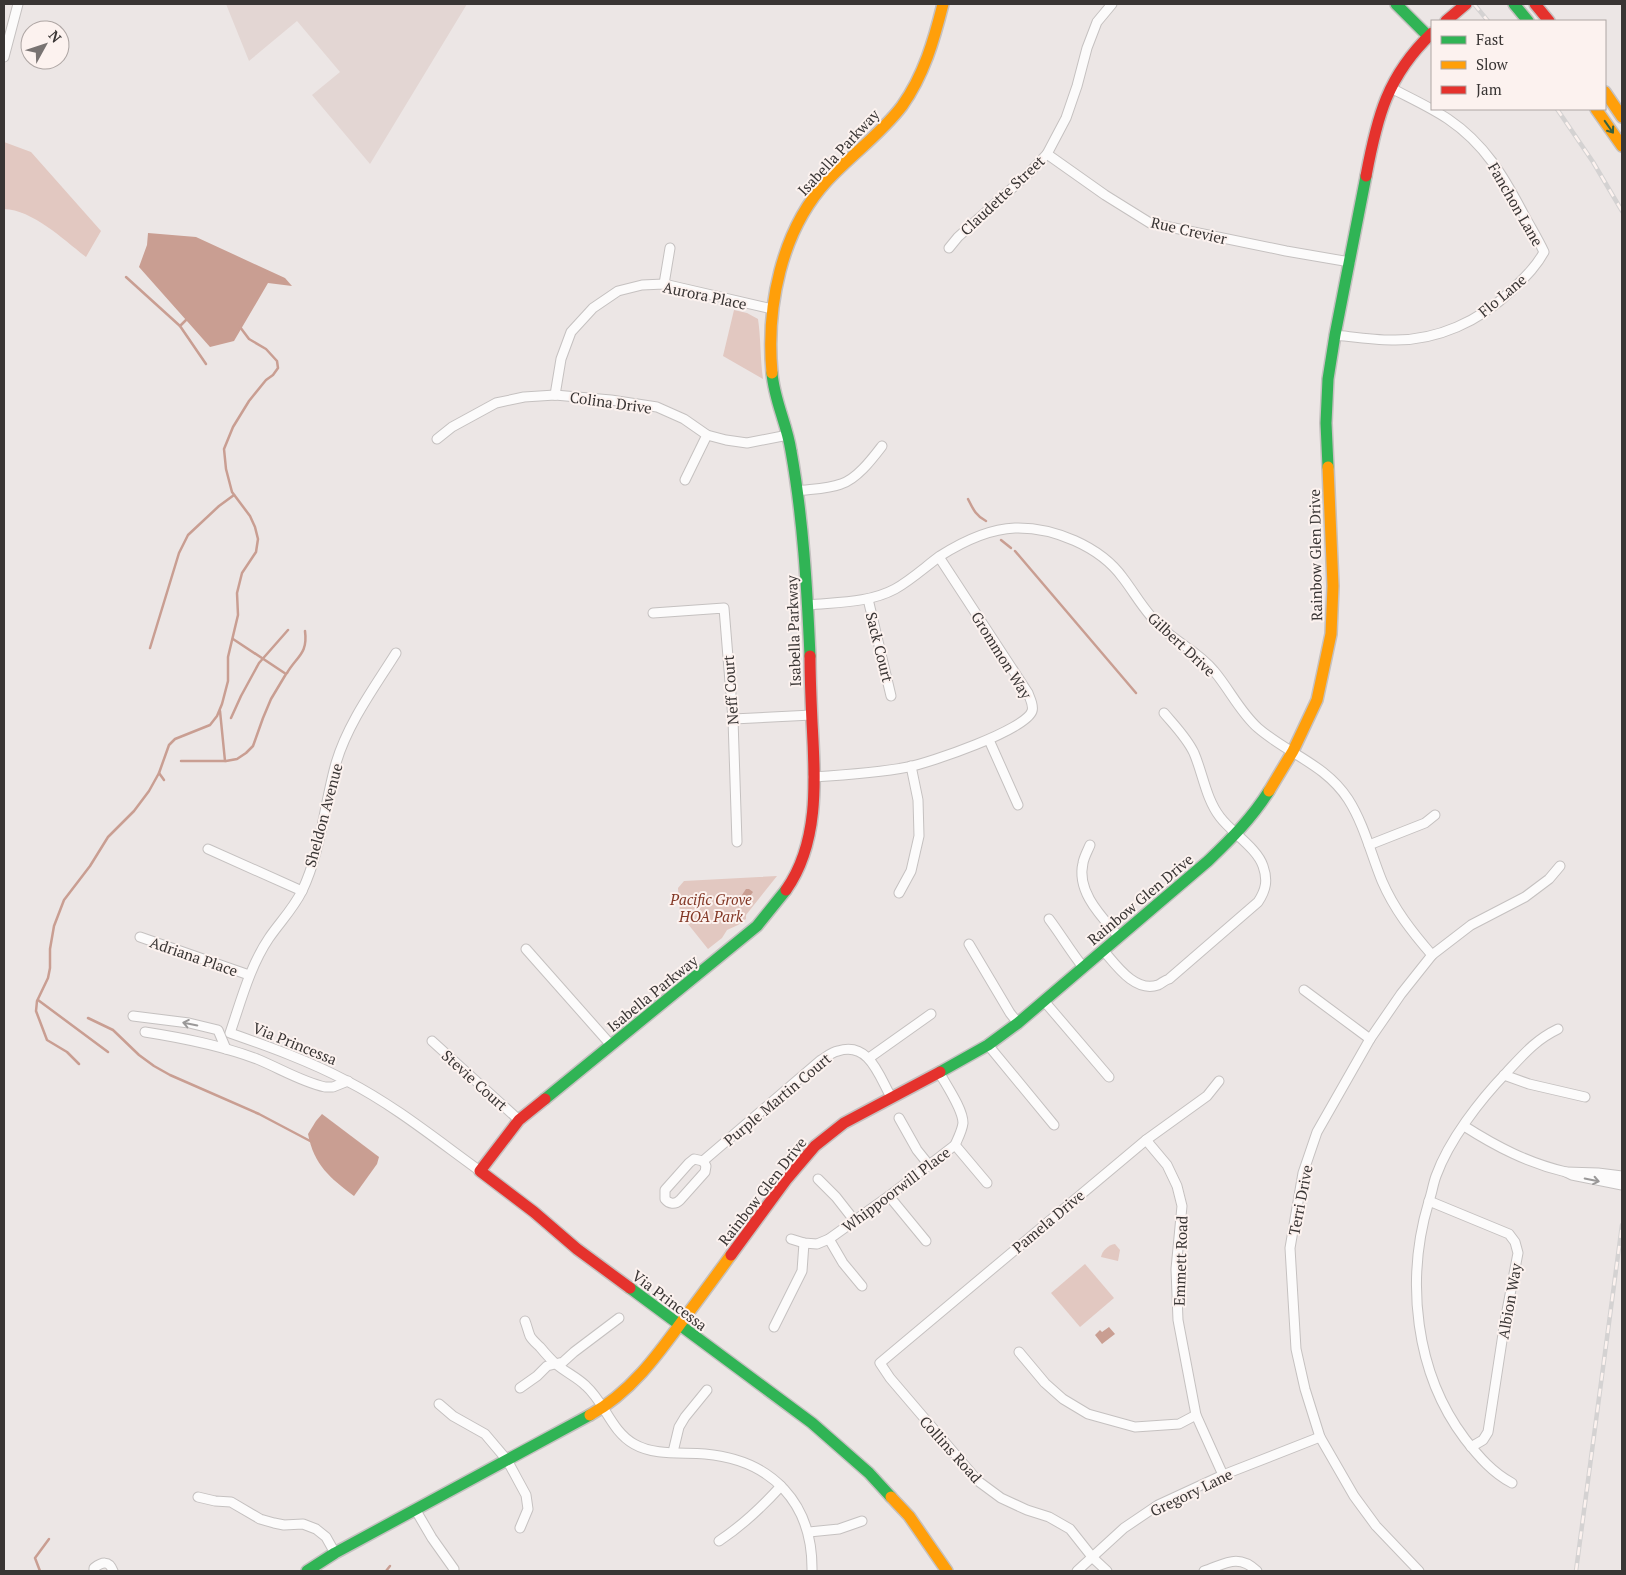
<svg xmlns="http://www.w3.org/2000/svg" width="1626" height="1575" viewBox="0 0 1626 1575" font-family="'PT Serif',serif">
<rect width="100%" height="100%" fill="#ece6e5"/>
<path fill="#e3d6d3" d="M226,4H467L370,164L312,95L340,72L297,21L249,61Z"/>
<g fill="#e2c8c1">
<path d="M4,142L31,152L101,231L86,257C64,240 33,210 4,209Z"/>
<path d="M734,310L747,313L758,319C761,339 760,359 763,379L723,356Z"/>
<path d="M777,876L746,915V919L738,925L727,930L722,938L708,949L680,914L678,888L684,881Z"/>
<path d="M1115,1244L1120,1250L1118,1261L1101,1257C1102,1251 1108,1245 1115,1244Z"/>
<path d="M1085,1264L1114,1298L1080,1327L1051,1293Z"/>
</g>
<g fill="#c99e92">
<path d="M148,233L196,237L285,278L292,286L268,283L234,341L210,347L139,267L147,245Z"/>
<path d="M746,889H749L753,892L744,904L740,901V898Z"/>
<path d="M322,1114L379,1157L377,1164L354,1196C330,1178 314,1165 308,1134L316,1121Z"/>
<path d="M1109,1327L1115,1334L1102,1344L1095,1335L1100,1330L1102,1332Z"/>
</g>
<g fill="none" stroke-linecap="round" stroke-linejoin="round">
<g stroke="#c99e92" stroke-width="2.5">
<path d="M126,277L180,326"/>
<path d="M187,319L180,326L206,364"/>
<path d="M968,499C973,509 976,516 986,521"/>
<path d="M1001,540L1011,548"/>
<path d="M1015,551L1136,693"/>
<path d="M150,648L179,553L188,535L219,506L234,495"/>
<path d="M287,673C297,656 308,654 305,631"/>
<path d="M220,711L225,761"/>
<path d="M231,718L241,696L259,663L288,630"/>
<path d="M181,761H226L237,759L246,753L253,746L263,718L271,699L286,674L233,639"/>
<path d="M159,773L164,780"/>
<path d="M38,1000L108,1052"/>
<path d="M88,1018L113,1030L139,1055L154,1066L170,1075L259,1114L312,1142"/>
<path d="M79,1064L67,1052L47,1040L36,1011L37,1001L48,978L50,968V949L54,926L64,900L90,866L108,837L134,811L149,791L159,773L169,745L175,739L210,725L217,716L222,704L228,681V657L238,615L237,593L242,573L256,552L258,539L255,527L250,516L232,492L226,469L224,449L233,427L249,401L266,380L273,375L278,368L277,361L266,349L249,339L240,327"/>
<path d="M40,1571L35,1558L49,1539"/>
<path d="M386,1571L390,1566"/>
</g>
<defs>
<g id="street">
<path d="M4,57L18,4"/>
<path d="M1047,154L1105,195L1150,223L1286,251L1350,262"/>
<path d="M949,248L958,237L1030,172L1047,154L1066,118L1077,86L1087,48L1097,22L1112,4"/>
<path d="M664,284L670,248"/>
<path d="M1335,335C1354,337 1373,340 1392,340C1437,341 1480,321 1512,290C1524,278 1536,267 1544,252C1538,239 1531,228 1524,215C1504,177 1485,144 1448,119C1430,107 1410,98 1391,88"/>
<path d="M555,395L561,359L571,332L593,308L618,291L642,285L664,284L772,309"/>
<path d="M437,439L452,427L496,403L524,397L555,395L611,400L657,407L684,419L707,435L726,440L747,443L788,435"/>
<path d="M685,480L707,435"/>
<path d="M797,491C811,489 828,489 841,484C857,479 872,459 882,446"/>
<path d="M868,599L891,696"/>
<path d="M808,605C837,602 869,603 895,589C911,580 925,567 940,556C962,542 988,529 1015,528C1053,527 1100,546 1123,578C1136,595 1146,614 1162,628C1179,644 1200,653 1214,671C1230,690 1240,712 1258,728C1288,754 1325,764 1348,799C1364,824 1371,854 1382,881C1394,909 1412,932 1432,955"/>
<path d="M653,613L724,608L733,719L737,842"/>
<path d="M396,653C374,688 348,723 336,763C324,806 321,851 302,891C293,909 280,922 269,938C250,966 241,1001 230,1033C270,1047 309,1061 347,1081C394,1105 437,1140 480,1171"/>
<path d="M733,719L812,715"/>
<path d="M989,740L1018,805"/>
<path d="M813,777C845,775 877,773 908,767C929,763 1026,730 1032,711C1034,705 1030,699 1028,693L939,557"/>
<path d="M1090,845C1088,850 1084,857 1083,863C1076,892 1102,917 1119,937"/>
<path d="M1369,845L1425,823L1435,815"/>
<path d="M208,849L302,891"/>
<path d="M899,893L911,871L919,836L918,800L911,766"/>
<path d="M1049,919C1061,935 1071,952 1083,967"/>
<path d="M140,937L249,975"/>
<path d="M969,944L1010,1013L1018,1023"/>
<path d="M526,949L611,1045"/>
<path d="M1103,950C1116,965 1135,993 1158,985C1162,983 1165,980 1169,979L1258,902C1266,890 1268,880 1263,866C1257,848 1232,833 1220,817C1206,799 1203,774 1194,753C1187,738 1175,726 1164,713"/>
<path d="M1304,990L1370,1039"/>
<path d="M1044,1001L1109,1077"/>
<path d="M133,1016L189,1023L218,1030L226,1049"/>
<path d="M145,1032C183,1038 220,1045 257,1059C279,1068 302,1082 325,1087H333L348,1081"/>
<path d="M432,1041L519,1120"/>
<path d="M988,1045L1054,1125"/>
<path d="M869,1058L931,1014"/>
<path d="M1504,1075L1529,1084L1585,1097"/>
<path d="M899,1118L917,1150L929,1165"/>
<path d="M1464,1126C1497,1147 1528,1163 1566,1172"/>
<path d="M1146,1140L1167,1165L1177,1186L1182,1206L1176,1269L1178,1320L1196,1415L1223,1475"/>
<path d="M955,1145L987,1183"/>
<path d="M694,1159L703,1161L706,1166L705,1172L680,1200C675,1205 669,1204 665,1199V1190L689,1163Z"/>
<path d="M703,1161L821,1060C826,1057 832,1052 838,1051C869,1041 879,1076 891,1097"/>
<path d="M1622,1176L1598,1173L1566,1172L1572,1175L1622,1185"/>
<path d="M818,1179L836,1197L854,1220"/>
<path d="M889,1196L926,1241"/>
<path d="M1429,1201L1509,1234L1515,1242L1518,1253L1505,1321L1488,1432L1483,1440L1471,1447"/>
<path d="M791,1239L804,1243L817,1244L829,1239L889,1196L955,1145C958,1138 962,1131 963,1123C963,1109 946,1085 939,1072"/>
<path d="M829,1239L843,1263L862,1286"/>
<path d="M525,1321C527,1326 528,1331 530,1336C532,1340 537,1344 540,1347C545,1353 550,1359 556,1364C565,1372 577,1377 586,1386C605,1403 611,1431 634,1444C655,1456 682,1452 705,1454C772,1460 813,1503 812,1571"/>
<path d="M774,1327L802,1271L804,1243"/>
<path d="M1019,1352L1045,1383L1063,1399L1088,1414L1135,1427L1179,1424L1196,1415"/>
<path d="M520,1388L537,1376L547,1366L563,1362L574,1352L619,1318"/>
<path d="M439,1404L453,1416L485,1434L507,1460L526,1495L528,1509L520,1528"/>
<path d="M673,1452L679,1427L685,1417L707,1390"/>
<path d="M1512,1483C1493,1473 1479,1457 1465,1439C1415,1373 1405,1280 1429,1201C1432,1193 1433,1184 1436,1176C1449,1140 1480,1100 1506,1073C1523,1055 1535,1040 1558,1029"/>
<path d="M198,1497L215,1501L231,1502L260,1519L274,1523L284,1525L303,1524L316,1529L326,1537L335,1553"/>
<path d="M415,1509L432,1538L454,1569"/>
<path d="M809,1532L839,1529L862,1521"/>
<path d="M719,1541C743,1525 762,1507 781,1486"/>
<path d="M94,1571V1568C102,1562 109,1560 113,1571"/>
<path d="M1077,1571L1124,1528L1158,1505L1223,1475L1320,1437"/>
<path d="M1107,1571L1093,1558L1070,1529L1049,1517L1027,1510L1001,1498L978,1481L890,1378L880,1363L1146,1140L1207,1096L1219,1081"/>
<path d="M1204,1571C1225,1564 1238,1553 1257,1571"/>
<path d="M1419,1571L1376,1526L1354,1496L1320,1437L1305,1389L1296,1349L1290,1248L1303,1173L1317,1132L1370,1039L1401,994L1432,955L1471,925L1525,897L1549,879L1560,866"/>
</g>
<g id="fast">
<path d="M1396,4L1428,36"/>
<path d="M1514,4L1528,21"/>
<path d="M772,373C774,400 787,424 791,451C803,518 807,587 810,656"/>
<path d="M1328,467L1326,423L1328,379L1335,335L1366,176"/>
<path d="M940,1072L988,1045L1018,1023L1208,861C1231,839 1252,818 1269,791"/>
<path d="M545,1099L757,926L786,890"/>
<path d="M630,1288L812,1423L869,1473L891,1497"/>
<path d="M307,1571L335,1553L590,1415"/>
</g>
<g id="slow">
<path d="M1605,92L1622,117"/>
<path d="M1596,109L1622,146"/>
<path d="M772,373C766,307 781,231 827,181C851,155 881,134 902,106C924,75 934,40 943,4"/>
<path d="M1269,791L1293,751L1317,700L1331,634L1333,586L1328,467"/>
<path d="M590,1415C630,1393 657,1356 683,1320C699,1299 715,1277 731,1255"/>
<path d="M891,1497L909,1516L947,1571"/>
</g>
<g id="jam">
<path d="M1535,4L1549,21"/>
<path d="M1446,21L1466,4"/>
<path d="M1366,176C1377,117 1387,76 1432,33"/>
<path d="M786,890C820,842 815,778 812,722C811,700 810,678 810,656"/>
<path d="M545,1099L519,1120L480,1171L534,1212L577,1249L630,1288"/>
<path d="M731,1255L786,1180L815,1146L844,1123L940,1072"/>
</g>
</defs>
<use href="#street" stroke="#c5c1c0" stroke-width="11"/>
<use href="#fast" stroke="#c5c1c0" stroke-width="14"/>
<use href="#slow" stroke="#c5c1c0" stroke-width="14"/>
<use href="#jam" stroke="#c5c1c0" stroke-width="14"/>
<use href="#street" stroke="#fcfbfb" stroke-width="9"/>
<use href="#fast" stroke="#30b455" stroke-width="11"/>
<use href="#slow" stroke="#ff9f0a" stroke-width="11"/>
<use href="#jam" stroke="#e5322d" stroke-width="11"/>
<defs>
<g id="rail">
<path d="M1474,4L1488,21"/>
<path d="M1557,109L1593,162L1622,211"/>
<path d="M1576,1571L1622,1225"/>
</g>
</defs>
<use href="#rail" stroke="#d4d2d2" stroke-width="4.5"/>
<use href="#rail" stroke="#fcf2ef" stroke-width="2.5" stroke-dasharray="8" stroke-linecap="butt"/>
</g>
<defs><path id="oneway-shaft" d="M-6 0H5M1.5-3L5.5 0L1.5 3" fill="none" stroke-width="1.6" stroke-linecap="round" stroke-linejoin="round" transform="scale(1.25)"/></defs>
<use stroke="#366140" href="#oneway-shaft" transform="translate(1609 127) rotate(55)"/>
<g stroke="#9a9898">
<use href="#oneway-shaft" transform="translate(190 1024) rotate(-169)"/>
<use href="#oneway-shaft" transform="translate(1592 1180) rotate(12)"/>
</g>
<g text-anchor="middle" dominant-baseline="central" stroke-width="4" stroke-linejoin="round" paint-order="stroke">
<g font-size="15" fill="#393534" stroke="#fcf2ef">
<text transform="translate(838 152) rotate(-47)">Isabella Parkway</text>
<text transform="translate(1002 195) rotate(-43)">Claudette Street</text>
<text transform="translate(1516 204) rotate(60)">Fanchon Lane</text>
<text transform="translate(1189 230) rotate(13)">Rue Crevier</text>
<text transform="translate(705 295) rotate(12)">Aurora Place</text>
<text transform="translate(1502 295) rotate(-40)">Flo Lane</text>
<text transform="translate(611 402) rotate(8)">Colina Drive</text>
<text transform="translate(1315 555) rotate(-91)">Rainbow Glen Drive</text>
<text transform="translate(793 631) rotate(-92)">Isabella Parkway</text>
<text transform="translate(1182 644) rotate(43)">Gilbert Drive</text>
<text transform="translate(880 647) rotate(76)">Sack Court</text>
<text transform="translate(1002 655) rotate(58)">Grommon Way</text>
<text transform="translate(730 690) rotate(-94)">Neff Court</text>
<text transform="translate(323 815) rotate(-75)">Sheldon Avenue</text>
<text transform="translate(1140 899) rotate(-40)">Rainbow Glen Drive</text>
<text transform="translate(194 956) rotate(19)">Adriana Place</text>
<text transform="translate(652 993) rotate(-39)">Isabella Parkway</text>
<text transform="translate(295 1043) rotate(22)">Via Princessa</text>
<text transform="translate(475 1080) rotate(42)">Stevie Court</text>
<text transform="translate(777 1099) rotate(-40)">Purple Martin Court</text>
<text transform="translate(896 1189) rotate(-37)">Whippoorwill Place</text>
<text transform="translate(762 1191) rotate(-52)">Rainbow Glen Drive</text>
<text transform="translate(1300 1200) rotate(-79)">Terri Drive</text>
<text transform="translate(1048 1221) rotate(-40)">Pamela Drive</text>
<text transform="translate(1180 1261) rotate(-88)">Emmett Road</text>
<text transform="translate(670 1300) rotate(37)">Via Princessa</text>
<text transform="translate(1509 1301) rotate(-80)">Albion Way</text>
<text transform="translate(951 1449) rotate(48)">Collins Road</text>
<text transform="translate(1191 1492) rotate(-26)">Gregory Lane</text>
</g>
<g font-size="15" font-style="italic" fill="#843927" stroke="#fcf2ef">
<text x="711" y="899">Pacific Grove<tspan x="711" dy="17">HOA Park</tspan></text>
</g>
</g>
<rect width="1626" height="1575" fill="none" stroke="#393534" stroke-width="10"/>
<rect x="1431" y="20" width="175" height="90" fill="#fcf2ef" stroke="#aea6a4"/>
<rect x="1441" y="36" width="25" height="8" fill="#30b455" stroke="#aea6a4"/>
<text x="1476" y="45" font-size="15" fill="#393534">Fast</text>
<rect x="1441" y="61" width="25" height="8" fill="#ff9f0a" stroke="#aea6a4"/>
<text x="1476" y="70" font-size="15" fill="#393534">Slow</text>
<rect x="1441" y="86" width="25" height="8" fill="#e5322d" stroke="#aea6a4"/>
<text x="1476" y="95" font-size="15" fill="#393534">Jam</text>
<g transform="translate(45 45) rotate(50)"><circle r="24" fill="#fcf2ef" stroke="#aea6a4"/>
<path d="M0-4L9 19L0 12L-9 19Z" fill="#787372"/>
<text y="-8" font-size="14" font-weight="bold" text-anchor="middle" fill="#393534">N</text>
</g>
</svg>
